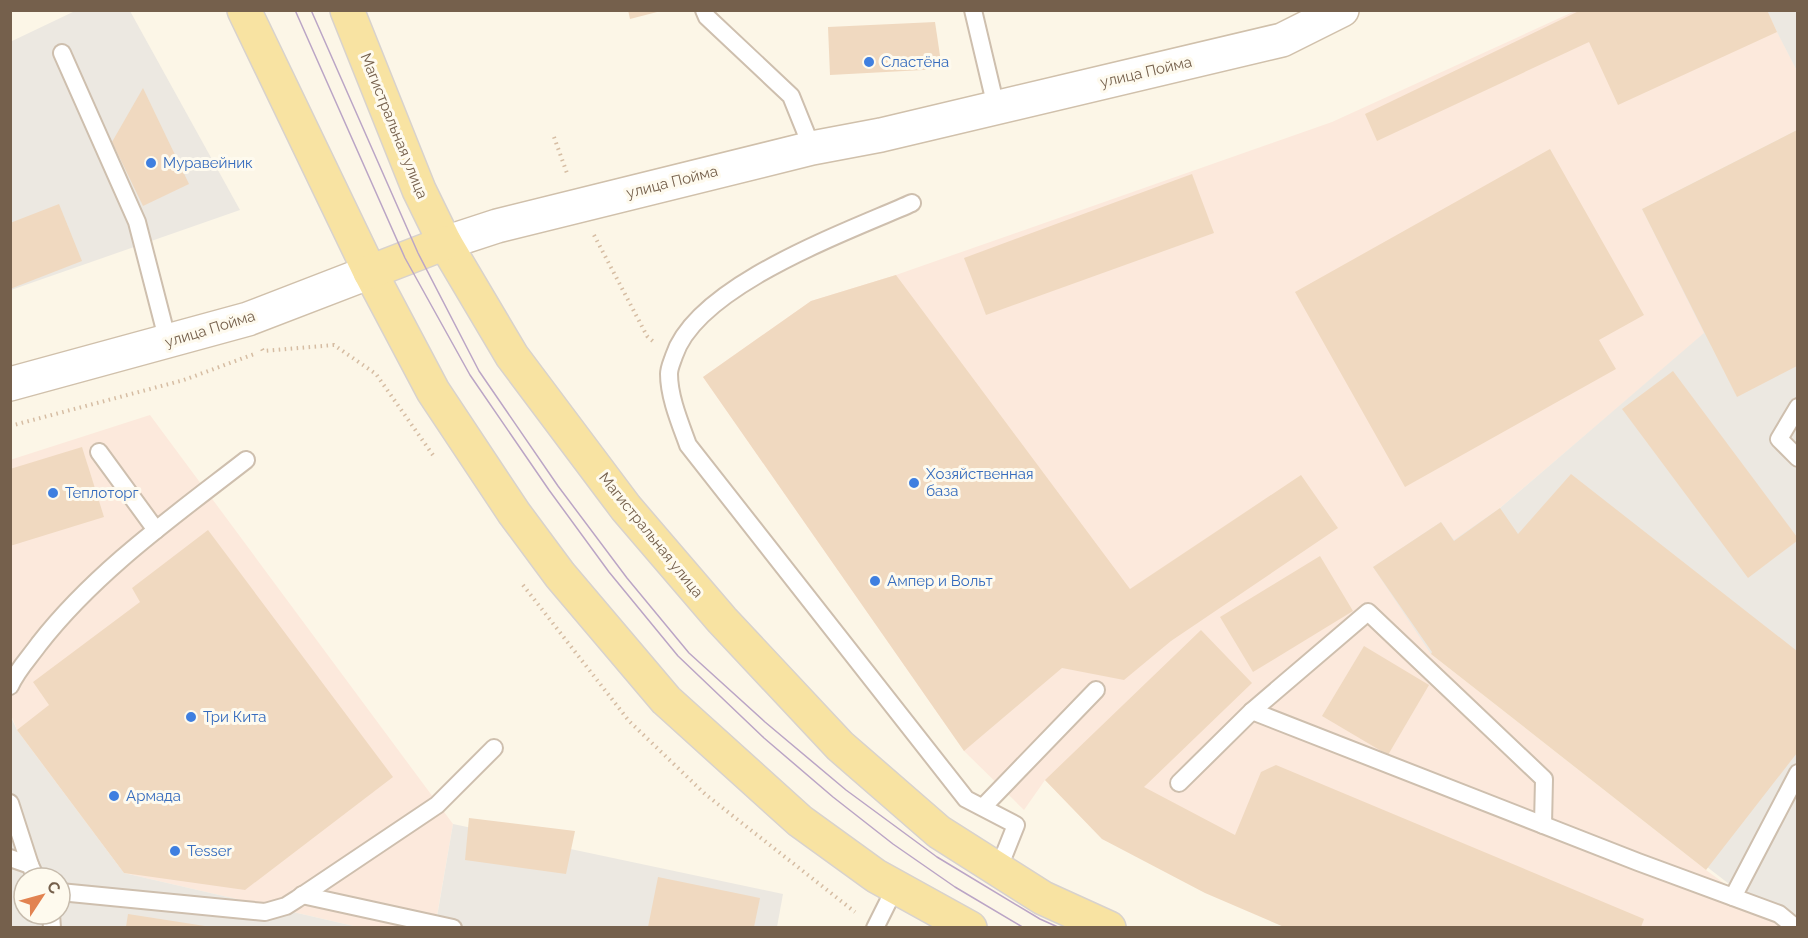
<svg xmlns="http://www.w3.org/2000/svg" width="1808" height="938" viewBox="0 0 1808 938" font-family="Raleway,sans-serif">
<rect width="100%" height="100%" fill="#fcf6e7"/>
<g fill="#fce9dc">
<path d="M1575,11H1767L1797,71V130L1642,209L1705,333L1500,508L1454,541L1441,522L1431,654L1706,870L1784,927H1295L1102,839L1045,780L1024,810L964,751L703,377L811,301L896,275L1332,122Z"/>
<path d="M150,415L453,824L435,927H358L124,873L17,730L11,715L10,460Z"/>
</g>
<g fill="#ece8e1" fill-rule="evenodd">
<path d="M75,11H130L240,210L11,290L10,42Z"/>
<path d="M1767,11H1797V71L1777,32Z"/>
<path d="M1797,130V927H1785L1431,654L1373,567L1441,522L1454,540L1500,508L1704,333L1642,209Z"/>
<path d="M10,715L17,730L124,873L358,927H11ZM24,878H60V914H24Z"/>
<path d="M453,824L783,894L777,927L435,928Z"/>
</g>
<g fill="#f0d9c0">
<path d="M628,10H661V11L630,19Z"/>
<path d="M1581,10H1767L1777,32L1618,105L1589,42L1377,141L1365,114Z"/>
<path d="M935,22L942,69L830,75L828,27Z"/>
<path d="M143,88L189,184L143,206L112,142Z"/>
<path d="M1797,130V366L1737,397L1642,209Z"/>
<path d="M1550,149L1644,315L1599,340L1616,369L1405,487L1295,292Z"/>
<path d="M1192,174L1214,233L986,315L964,258Z"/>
<path d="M59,204L82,261L10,289V223Z"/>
<path d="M896,275L1130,589L1301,475L1338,528L1171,641L1124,680L1062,668L964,751L703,377L811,301Z"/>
<path d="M1673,371L1797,537V541L1748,578L1622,409Z"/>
<path d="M82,447L104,517L10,546V469Z"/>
<path d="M1571,474L1797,651V753L1706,870L1431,654L1432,652L1373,567L1441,522L1454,541L1500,508L1518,534Z"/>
<path d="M208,530L393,777L245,890L124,873L17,730L49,705L33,682L140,602L132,588Z"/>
<path d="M1320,556L1353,611L1253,672L1220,617Z"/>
<path d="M1201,630L1252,683L1144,787L1235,835L1261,772L1276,765L1644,919L1641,927H1284L1205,893L1102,839L1045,780Z"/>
<path d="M1364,646L1429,685L1388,755L1322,716Z"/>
<path d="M469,818L575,831L566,874L465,860Z"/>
<path d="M658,877L760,898L754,927H648Z"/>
<path d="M128,914L205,926V927H126Z"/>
</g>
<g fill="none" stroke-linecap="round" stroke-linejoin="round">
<defs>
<g id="lane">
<path d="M704,10L707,17L791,96L812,148"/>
<path d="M973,10L996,107"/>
<path d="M62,53L137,222L168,342"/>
<path d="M912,203C847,232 697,285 674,356C672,362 669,368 669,374C669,397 680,423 688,445L966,799L1016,825L998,870"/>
<path d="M1798,407L1779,439L1798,458"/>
<path d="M99,452L156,530"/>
<path d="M10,686C17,670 29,658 39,644C96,571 174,516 246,460"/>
<path d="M1252,711L1638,862L1779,914L1796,928"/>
<path d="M1179,783L1252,711L1368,612L1544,779L1543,825"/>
<path d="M10,803L30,865"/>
<path d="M983,807L1096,690"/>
<path d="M10,858L30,865L36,878"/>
<path d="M60,892L265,912L286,906L297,899L437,805L494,748"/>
<path d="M302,895L453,928"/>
<path d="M1733,897L1798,773"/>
<path d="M51,914L52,928"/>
<path d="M875,928L896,886"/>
</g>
<g id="secondary">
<path d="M445,243L497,226L812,148L881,135L1282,40L1342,10"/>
<path d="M10,384L248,319L370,272"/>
</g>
<g id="primary">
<path d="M244,10L370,272L433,391L514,513L560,575L666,700L800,821L876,876L970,928"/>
<path d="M347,10L419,190L445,243L512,356L626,508L722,620L840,746L939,832L1043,898L1109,928"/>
<path d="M370,272L445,243"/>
</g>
</defs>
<use href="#lane" stroke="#cebfae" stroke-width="20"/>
<use href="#secondary" stroke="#d0c0ab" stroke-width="36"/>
<use href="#primary" stroke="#d8d2cd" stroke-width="36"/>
<g stroke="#d6bda3" stroke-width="4" stroke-dasharray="1.5 4.5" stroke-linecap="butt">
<path d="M554,137L568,176"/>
<path d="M594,235L647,336L655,343"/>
<path d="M262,349L263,351L334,345L376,374L435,458"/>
<path d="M10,426L184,380L257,353"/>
<path d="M523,585L629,721L705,794L855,912"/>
</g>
<use href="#lane" stroke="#fff" stroke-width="16"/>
<use href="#secondary" stroke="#fff" stroke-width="33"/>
<use href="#primary" stroke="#f8e3a2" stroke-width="33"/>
<g stroke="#bba5c6" stroke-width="1.5">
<path d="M295,10L405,258L470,375L549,490L609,572L678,656L764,738L833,797L893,844L955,887L1024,928"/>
<path d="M311,10L418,253L479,371L558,486L627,578L689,653L765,722L846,790L937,857L1040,919L1060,928"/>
</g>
</g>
<g fill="#3f7fe0" stroke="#fefaee" stroke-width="2">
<circle cx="869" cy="62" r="6"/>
<circle cx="151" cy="163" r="6"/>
<circle cx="914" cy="483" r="6"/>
<circle cx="53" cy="493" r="6"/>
<circle cx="875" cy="581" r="6"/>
<circle cx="191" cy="717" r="6"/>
<circle cx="114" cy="796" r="6"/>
<circle cx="175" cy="851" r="6"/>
</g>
<g text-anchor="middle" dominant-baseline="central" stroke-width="6" stroke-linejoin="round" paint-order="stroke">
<g font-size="15" fill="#366cbe" stroke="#fefaee" text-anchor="start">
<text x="881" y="62">Сластёна</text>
<text x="163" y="163">Муравейник</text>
<text x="926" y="474">Хозяйственная<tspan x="926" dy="17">база</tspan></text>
<text x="65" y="493">Теплоторг</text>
<text x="887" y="581">Ампер и Вольт</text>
<text x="203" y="717">Три Кита</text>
<text x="126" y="796">Армада</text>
<text x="187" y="851">Tesser</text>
</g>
<g font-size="15" fill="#75604c" stroke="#fefaee">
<text transform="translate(1146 72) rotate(-13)">улица Пойма</text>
<text transform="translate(394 126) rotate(68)">Магистральная улица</text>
<text transform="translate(672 182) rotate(-14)">улица Пойма</text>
<text transform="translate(210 329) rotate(-17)">улица Пойма</text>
<text transform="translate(651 535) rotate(51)">Магистральная улица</text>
</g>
</g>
<rect width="1808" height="938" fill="none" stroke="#75604c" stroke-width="24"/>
<g transform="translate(42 896) rotate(54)"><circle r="28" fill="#fefaee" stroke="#c7bcad" stroke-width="1.5"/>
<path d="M0-4.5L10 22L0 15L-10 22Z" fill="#e28351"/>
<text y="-9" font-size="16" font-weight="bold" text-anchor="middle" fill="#75604c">С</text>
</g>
</svg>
